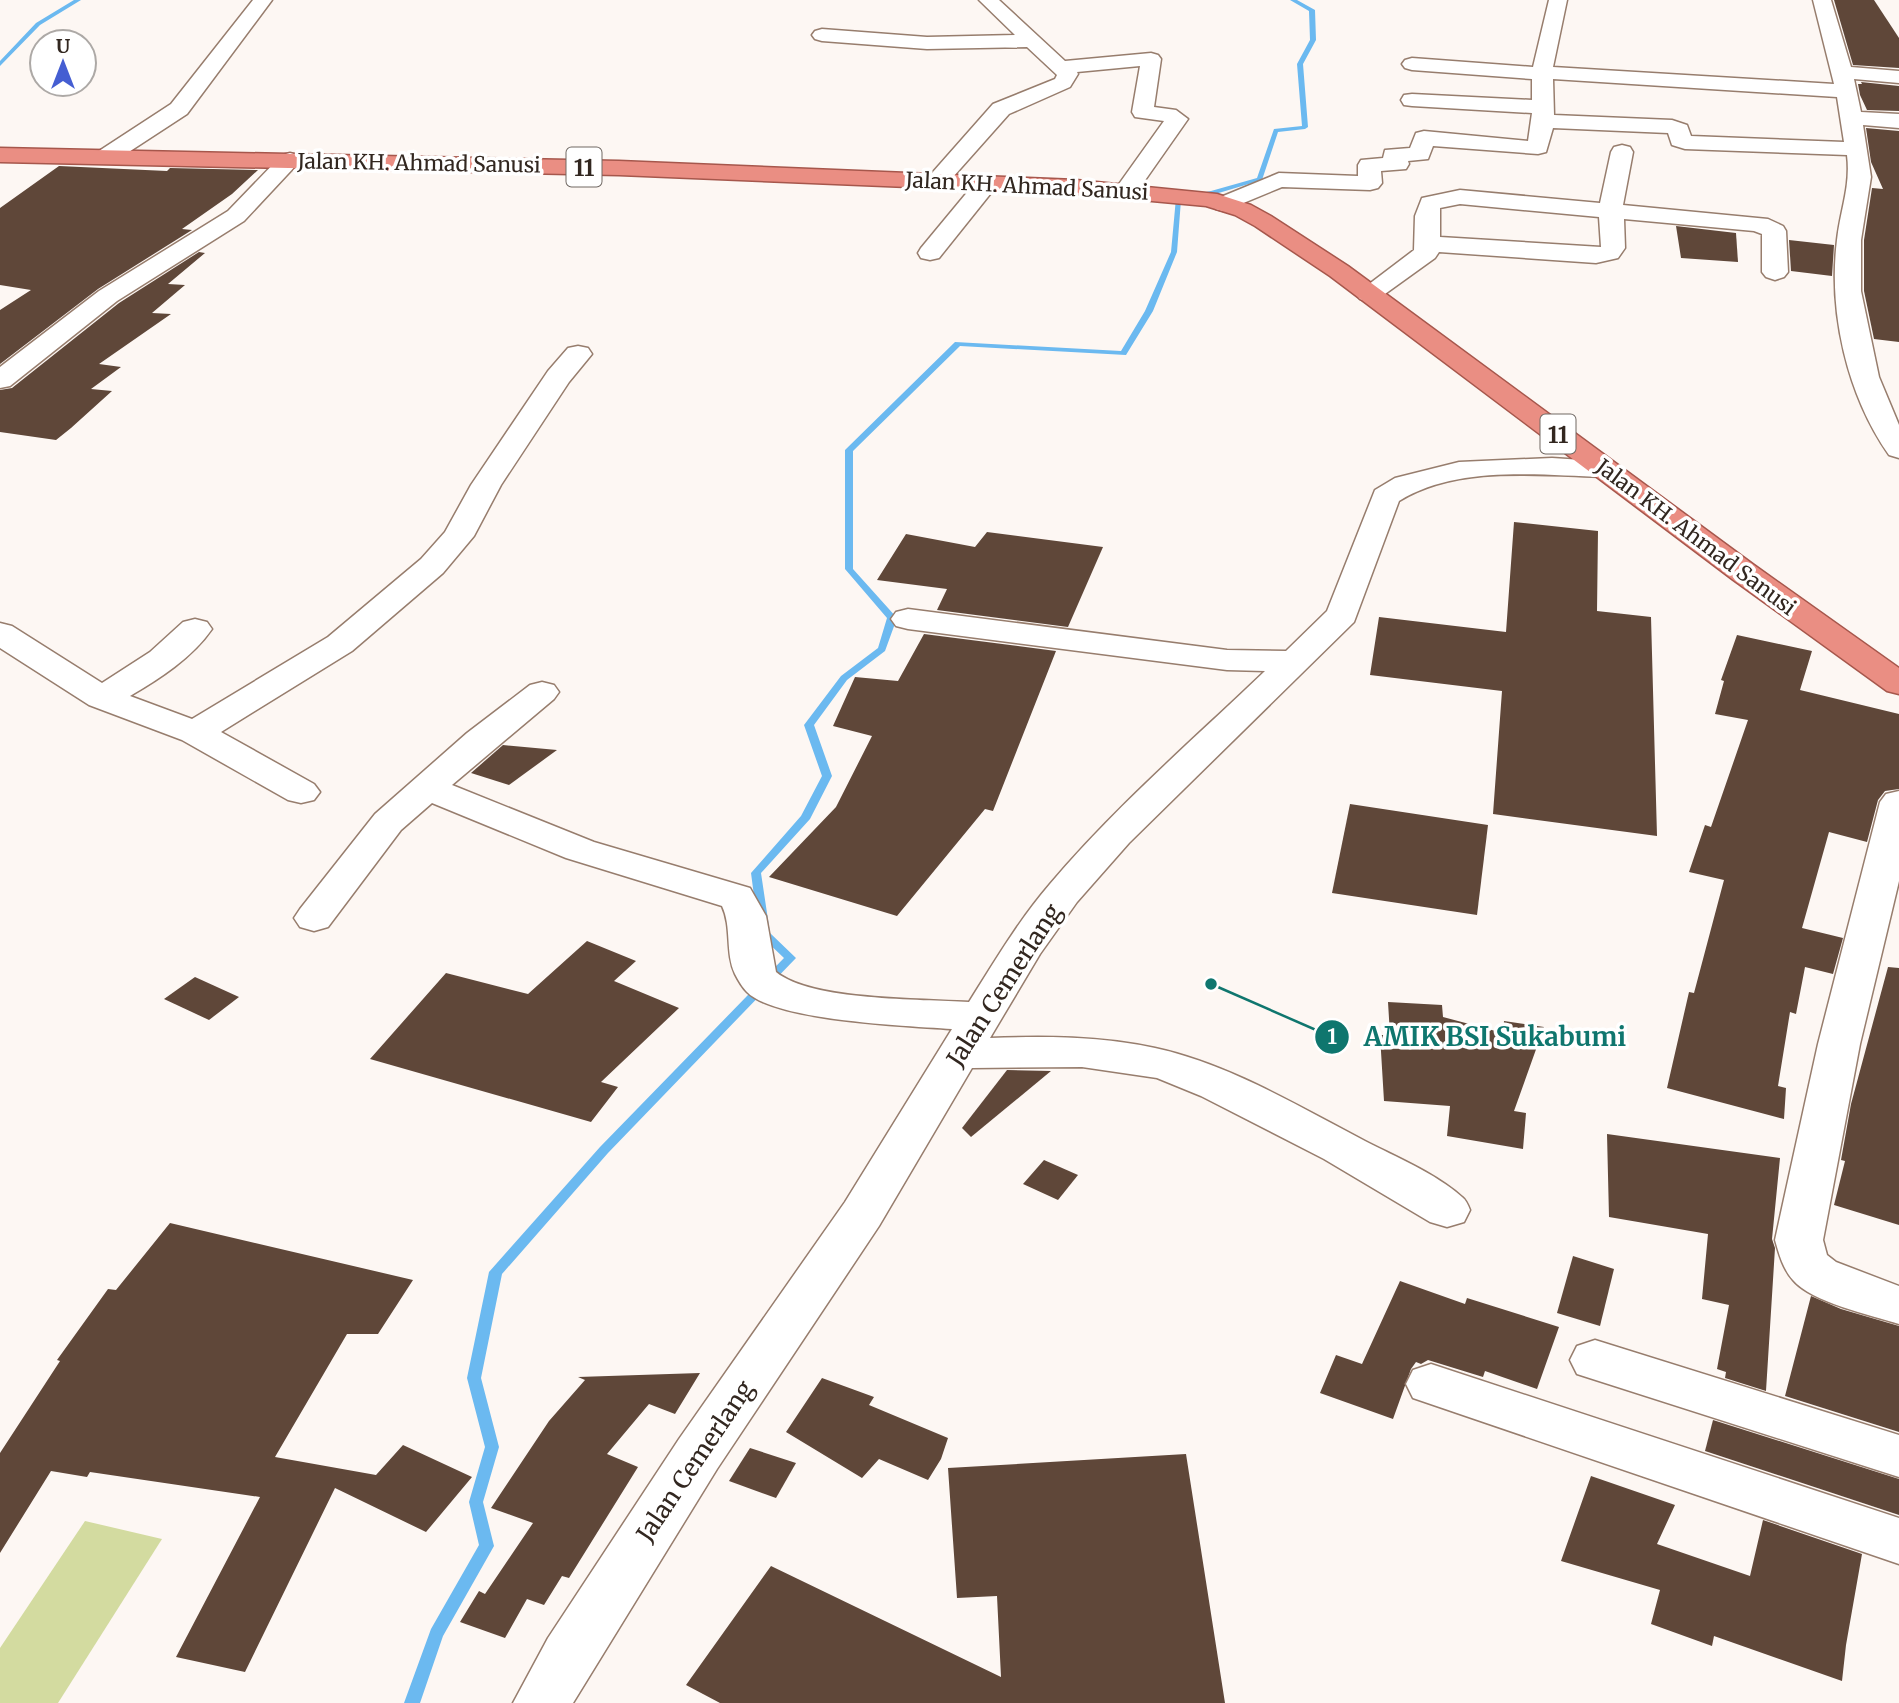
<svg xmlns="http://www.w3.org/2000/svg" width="1899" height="1703" viewBox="0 0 1899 1703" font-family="Merriweather,serif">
<rect width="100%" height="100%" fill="#fdf7f3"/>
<path fill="#d3dba0" d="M85,1521L162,1539L58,1703H0V1648Z"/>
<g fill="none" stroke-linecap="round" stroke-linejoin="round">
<g fill="#6bb9f0" fill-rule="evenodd">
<path d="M74,0H81L40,25L0,66V61L36,23Z"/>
<path d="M1290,0H1297L1315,10L1316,40L1303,64L1308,127L1305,129L1278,132L1262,180L1212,195L1181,200L1177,252L1153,311L1126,355L960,346L853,451V569L897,618L885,651L847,680L814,725L832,776L810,819L761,873L770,933L796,958L608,1153L502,1274L481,1378L499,1447L483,1502L494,1546L443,1636L420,1703H404L431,1629L479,1545L469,1502L485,1447L467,1378L489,1272L600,1147L784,958L759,934L751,873L801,816L822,776L804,725L841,676L878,648L887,618L845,569V450L955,342L1121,351L1145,311L1171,252L1176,198L1211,191L1257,178L1274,129L1302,126L1297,64L1310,40L1309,11Z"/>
</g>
</g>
<g fill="#5f4739">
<path d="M1834,0H1874L1899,38V68L1853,65Z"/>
<path d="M1861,82L1899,86V111L1867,110L1860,95L1858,84H1862Z"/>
<path d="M1866,128L1899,131V342L1874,339L1864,291V240L1872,188L1883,189L1871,162Z"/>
<path d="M59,166L167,171L170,168L258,170L232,194L182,229L192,230L98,289L0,364V310L31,290L0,285V208Z"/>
<path d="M1676,226L1736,233L1738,262L1681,258Z"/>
<path d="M1789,240L1834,245L1832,276L1791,271Z"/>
<path d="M199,252L205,253L168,284L185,285L152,313L171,314L99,364L121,367L91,389L112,391L71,428L56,440L0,432V390L12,388L119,303Z"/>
<path d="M1514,522L1598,531L1597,611L1651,617L1657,836L1493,814L1502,691L1370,675L1379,617L1506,632Z"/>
<path d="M987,532L1103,547L1068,627L937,610L947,589L877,580L906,534L975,547Z"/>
<path d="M924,634L1056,651L993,811L985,809L897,916L769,877L836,807L872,736L833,726L855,677L898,681Z"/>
<path d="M1737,635L1812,651L1800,690L1899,714V789L1885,791L1878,800L1867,842L1829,832L1802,928L1843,938L1833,974L1805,967L1796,1014L1790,1012L1778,1086L1786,1088L1784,1119L1667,1088L1689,992L1694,993L1724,880L1689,872L1705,825L1711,827L1748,720L1715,714L1724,681L1721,680Z"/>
<path d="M503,745L557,750L509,785L471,773Z"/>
<path d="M1350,804L1488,825L1477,915L1332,893Z"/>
<path d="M587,941L636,961L614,981L679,1008L601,1082L618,1087L591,1122L370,1059L446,973L528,994Z"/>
<path d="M1888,967L1899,968V1225L1834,1205L1845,1161L1841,1160L1851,1104Z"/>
<path d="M195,977L239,997L209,1020L164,999Z"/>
<path d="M1388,1002L1442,1005L1443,1017L1503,1033L1504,1021L1544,1027L1514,1111L1526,1113L1523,1149L1447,1136L1450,1106L1384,1101L1380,1035H1390Z"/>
<path d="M1007,1070L1051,1071L971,1137L962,1128Z"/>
<path d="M1607,1134L1780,1158L1772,1239L1775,1248L1766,1391L1725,1378L1726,1372L1717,1369L1729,1305L1702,1299L1708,1234L1609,1217Z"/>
<path d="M1044,1160L1078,1175L1058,1200L1023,1184Z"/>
<path d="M170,1223L413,1280L378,1334H347L275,1457L376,1475L403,1445L472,1477L426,1532L335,1488L245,1672L176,1657L260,1497L90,1472L87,1477L51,1471L0,1553V1453L60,1361L57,1360L108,1289L116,1290Z"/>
<path d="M1573,1256L1614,1269L1600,1326L1557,1313Z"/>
<path d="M1400,1281L1465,1304L1467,1298L1559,1327L1537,1389L1485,1371L1483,1377L1428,1360L1421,1364L1416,1362L1411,1369L1393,1419L1320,1393L1336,1355L1362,1364Z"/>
<path d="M1811,1296L1841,1309L1899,1326V1432L1785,1396Z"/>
<path d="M700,1373L675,1414L649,1404L607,1454L638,1467L569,1578L562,1576L544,1605L527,1599L505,1638L460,1622L479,1591L485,1594L533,1523L491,1508L549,1421L585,1380L578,1377Z"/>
<path d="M822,1378L874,1397L869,1405L948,1438L941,1459L928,1480L879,1459L862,1478L786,1432Z"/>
<path d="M1713,1420L1899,1479V1515L1705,1451Z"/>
<path d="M750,1448L796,1463L776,1498L729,1481Z"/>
<path d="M1186,1454L1225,1703H720L686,1685L771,1566L1001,1677L997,1596L957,1598L948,1468Z"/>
<path d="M1591,1476L1675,1505L1657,1544L1750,1576L1763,1520L1862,1554L1846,1645L1842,1681L1714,1636L1712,1646L1651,1624L1660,1590L1561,1561Z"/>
</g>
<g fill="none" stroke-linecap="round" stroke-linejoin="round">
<defs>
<g id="minor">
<path d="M253,0H272L187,114L115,161H99L96,156L99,151L171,104Z"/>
<path d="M979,0H999L1065,61L1151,53L1158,55L1161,59L1154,107L1176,110L1188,119L1134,196H1118L1114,191L1164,121L1135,117L1132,112L1140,66L1077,72L1078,74L1070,87L1009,114L945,186H929L925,181L993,104L1055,79L1057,75L1027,47L927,49L822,41L815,39L812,35L815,31L822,29L927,37L1015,35Z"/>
<path d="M1549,0H1567L1553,67L1834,84L1813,0H1831L1851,67L1899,71V83L1854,79L1861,112L1899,114V128L1863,125L1871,177L1861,240V291L1879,377L1899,425V458L1889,455C1847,395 1828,312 1837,240C1840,211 1851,186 1847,155L1685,149L1672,145L1668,133L1553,128L1546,152L1538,154L1433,146L1428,159L1408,161L1409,164L1406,169L1381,171L1382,183L1378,188L1370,190L1282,187L1224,211L1216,209L1212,204L1216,199L1279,173L1358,176V165L1361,160L1383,158L1385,150L1410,148L1416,133L1424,131L1528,141L1532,113L1412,106L1404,105L1401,100L1404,95L1412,94L1532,100V79L1412,70L1405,68L1402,64L1405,60L1412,58L1533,67ZM1553,79L1837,97L1844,142L1691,136L1687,125L1672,120L1554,115Z"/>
<path d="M1622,145L1630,147L1633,152L1623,205L1768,219L1783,226L1786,231L1788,272L1784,277L1775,280L1766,277L1762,272V234L1754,231L1624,219L1625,248L1618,258L1596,263L1439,252L1435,258L1378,299L1369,302L1360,299L1356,294L1414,250L1415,216L1422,198L1460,190L1600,203L1611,152L1614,147ZM1460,204L1599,217L1601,247L1440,237V208Z"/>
<path d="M290,153L298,155L301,160L244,221L117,301L10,386L0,388V367L99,291L228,211L282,155Z"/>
<path d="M987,176L995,178L999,183L939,258L930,260L921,258L918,253L921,248L979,178Z"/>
<path d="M578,346L588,348L592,354L569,382L501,485L474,536L443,573L352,651L221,732L314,784L320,792L314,800L301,803L288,800L182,740L89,705L0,648V623L12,626L102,683L150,652L183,622L195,619L207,622L212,629C192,658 159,679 130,696L192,719L328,637L421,559L445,532L471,485L548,371L568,348Z"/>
<path d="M1552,458L1613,462L1618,468L1613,474L1603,477C1538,475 1457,465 1399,501L1354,622L1129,843L1077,902L1040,954L990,1038C1045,1036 1100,1036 1155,1048C1229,1064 1298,1106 1365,1141C1396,1157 1435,1173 1462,1197C1466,1200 1468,1205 1470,1210L1464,1222L1447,1227L1430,1222L1324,1159L1201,1096L1157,1078L1082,1067L972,1068L879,1226L717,1469L573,1703H513L548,1638L679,1439L845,1202L952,1029C910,1026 775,1021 747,992C743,988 738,980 735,974C725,953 732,927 722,906L566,858L432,803L401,830L328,927L314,931L300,927L294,918L300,909L375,814L467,733L530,685L542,682L554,685L559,692L554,699L452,785L594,842L750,888L766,916L776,972C811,1001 921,999 969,1002C994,962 1019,920 1050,884C1115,807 1193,740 1265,671L1227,670L908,629L896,626L891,619L896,612L908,609L1227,650L1286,651L1327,611L1375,490L1395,478L1459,462Z"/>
<path d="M1899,791V881L1860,1044L1823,1240L1827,1255L1836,1262L1899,1286V1324C1871,1315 1811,1302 1793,1280C1783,1269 1779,1254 1775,1240L1818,1044L1880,802L1886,794Z"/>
<path d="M1595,1340L1899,1435V1477L1577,1374L1570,1360L1577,1346Z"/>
<path d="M1431,1364L1899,1518V1564L1413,1398L1406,1384L1413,1370Z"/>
</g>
<path id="trunk" d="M0,148L619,161L1076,180L1217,194L1251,205L1271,216L1348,266L1754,565L1899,668V694L1887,691L1732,579L1330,276L1255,226L1235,215L1206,206L1076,194L619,175L0,162Z"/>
</defs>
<use href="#minor" stroke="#977d6d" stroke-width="3"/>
<use href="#trunk" stroke="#a6574c" stroke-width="3"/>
<use href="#minor" fill="#fff" fill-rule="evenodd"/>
<use href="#trunk" fill="#ea8e83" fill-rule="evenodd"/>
</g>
<g text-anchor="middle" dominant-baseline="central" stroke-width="7" stroke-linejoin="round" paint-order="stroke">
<g font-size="21" fill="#322720" stroke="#fff">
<text transform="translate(419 163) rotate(1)">Jalan KH. Ahmad Sanusi</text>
<text transform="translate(1027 186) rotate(3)">Jalan KH. Ahmad Sanusi</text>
<text transform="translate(1696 537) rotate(37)">Jalan KH. Ahmad Sanusi</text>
</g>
<g fill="#fff" stroke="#706863" stroke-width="2">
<rect x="566.5" y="147.5" width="35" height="39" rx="5"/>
<rect x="1540.5" y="414.5" width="35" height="39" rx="5"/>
</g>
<g font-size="23" font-weight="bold" fill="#322720">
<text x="584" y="167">11</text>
<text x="1558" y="434">11</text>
</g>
<g font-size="24" fill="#322720" stroke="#fff">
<text transform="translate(1004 985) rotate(-57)">Jalan Cemerlang</text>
<text transform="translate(695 1461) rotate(-56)">Jalan Cemerlang</text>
</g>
</g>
<path fill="none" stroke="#0f766e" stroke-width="2.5" d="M1211 984L1332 1037"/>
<g fill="#0f766e" stroke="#fff" stroke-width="2.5">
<circle cx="1211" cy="984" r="7"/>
<circle cx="1332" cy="1037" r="18"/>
</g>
<g font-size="21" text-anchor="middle" font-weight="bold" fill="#fff">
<text x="1332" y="1044">1</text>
</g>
<g font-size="26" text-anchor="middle" font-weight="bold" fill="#0f766e" stroke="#fff" stroke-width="7" stroke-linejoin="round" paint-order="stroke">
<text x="1495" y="1046">AMIK BSI Sukabumi</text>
</g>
<g transform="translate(63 63)"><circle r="33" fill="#ffffff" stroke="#ada9a6" stroke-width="2"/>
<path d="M0-5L12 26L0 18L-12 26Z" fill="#455ed2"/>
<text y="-10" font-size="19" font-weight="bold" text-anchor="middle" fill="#322720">U</text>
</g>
</svg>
